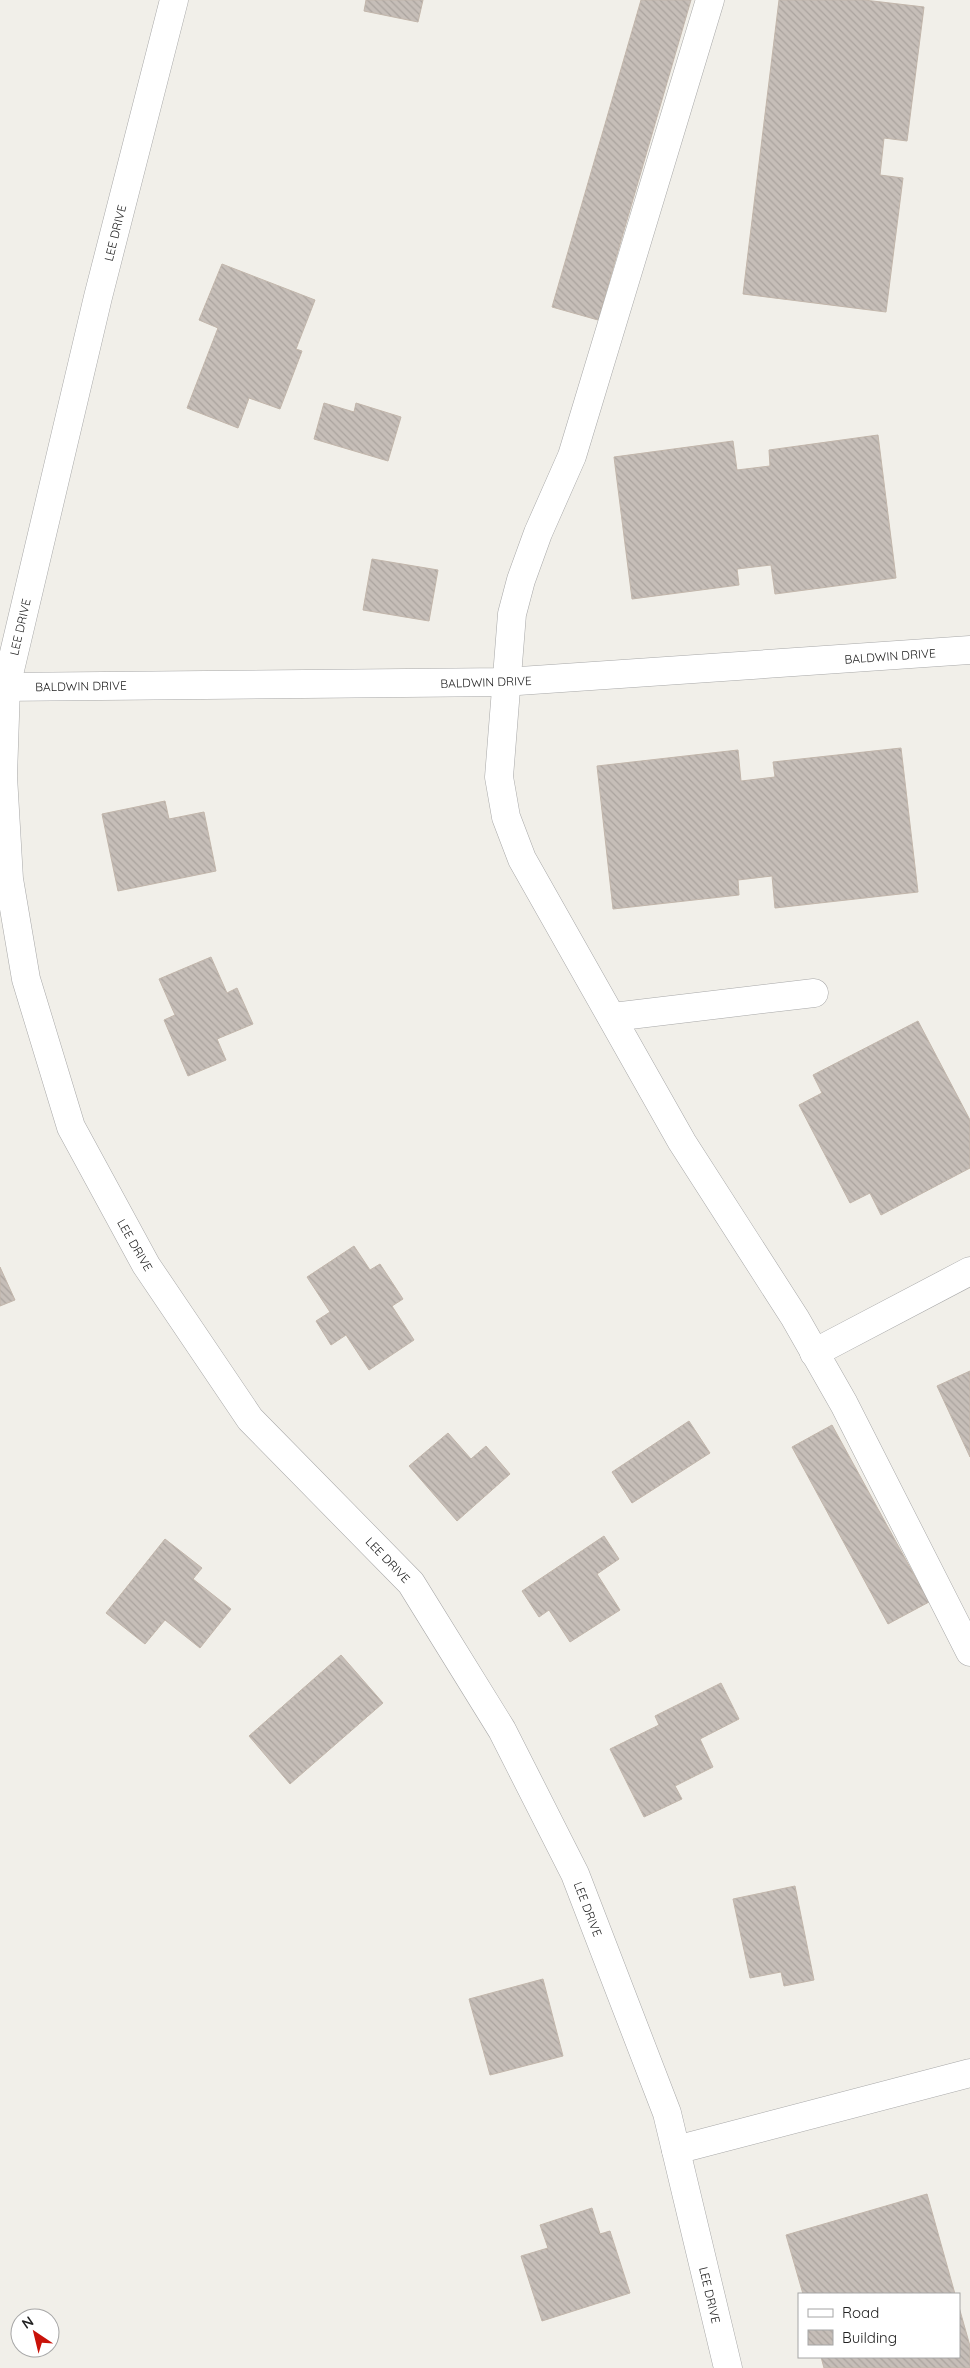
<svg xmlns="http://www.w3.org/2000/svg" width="970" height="2368" viewBox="0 0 970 2368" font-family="Quicksand,sans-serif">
<defs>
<pattern id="building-back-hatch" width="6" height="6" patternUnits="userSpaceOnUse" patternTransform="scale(1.25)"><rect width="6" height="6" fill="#c6beb8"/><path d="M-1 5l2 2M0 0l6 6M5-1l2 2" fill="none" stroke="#aaa39e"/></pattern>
</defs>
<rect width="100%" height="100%" fill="#f1efe9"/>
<g fill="url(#building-back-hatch)" stroke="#c2b6ab">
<path d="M366,0H423L418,22L364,11Z"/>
<path d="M641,0H691L598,320L552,307Z"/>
<path d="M779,0H864L924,7L907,141L884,138L880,175L903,178L886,312L743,294Z"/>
<path d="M222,264L315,300L296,349L302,351L280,409L249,398L238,428L187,408L218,328L199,320Z"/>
<path d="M324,403L354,412L356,403L401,417L388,461L314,439Z"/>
<path d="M878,435L896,578L775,594L771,565L737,569L739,585L632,599L614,457L733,441L737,470L770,466L769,450Z"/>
<path d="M372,559L438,570L429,621L363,610Z"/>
<path d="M901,748L918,892L775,908L772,876L738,880L739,895L613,909L597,766L738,750L741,781L775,777L773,762Z"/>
<path d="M165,801L169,819L204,812L216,871L118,891L102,814Z"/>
<path d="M211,957L227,993L237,988L253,1024L217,1039L226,1060L188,1076L164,1020L175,1015L159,979Z"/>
<path d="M918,1021L970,1120V1168L881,1215L870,1193L850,1203L799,1105L822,1093L813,1075Z"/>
<path d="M354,1246L370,1270L380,1264L403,1299L392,1306L414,1340L369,1370L346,1335L331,1345L316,1321L330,1312L307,1277Z"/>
<path d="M0,1267L15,1300L0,1306Z"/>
<path d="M970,1371V1457L937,1386Z"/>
<path d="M689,1421L710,1453L632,1503L612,1472Z"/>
<path d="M832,1425L929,1602L888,1624L792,1447Z"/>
<path d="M448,1433L471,1459L486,1446L510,1474L457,1521L409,1466Z"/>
<path d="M604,1536L619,1559L597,1574L620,1610L570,1642L549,1610L539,1617L522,1591Z"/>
<path d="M165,1539L202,1568L193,1579L231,1609L200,1648L165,1620L145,1644L106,1613Z"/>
<path d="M341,1655L383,1703L290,1784L249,1736Z"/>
<path d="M721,1683L739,1719L700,1739L713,1767L675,1786L682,1799L644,1817L610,1749L659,1725L655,1716Z"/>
<path d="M795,1886L814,1980L784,1986L781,1972L750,1978L733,1899Z"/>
<path d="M543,1979L563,2056L490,2075L469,1999Z"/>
<path d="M927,2194L955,2294H803L786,2235Z"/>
<path d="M592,2208L600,2234L610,2231L630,2293L542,2321L521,2256L548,2248L540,2225Z"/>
<path d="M959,2307L970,2346V2368H824L821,2357H959Z"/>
</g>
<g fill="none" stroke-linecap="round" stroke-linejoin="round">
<defs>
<g id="minor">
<path d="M174,0L98,297L6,687L3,776L9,879L26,979L71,1127L146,1265L250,1419L411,1583L502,1730L575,1874L667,2113L728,2368"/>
<path d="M710,0L572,456L538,533L521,580L512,614L499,777L506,817L522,859L682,1142L795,1318L844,1404L970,1652"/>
<path d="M0,687L505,682L970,650"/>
<path d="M613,1017L814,993"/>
<path d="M814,1353L970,1271"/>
<path d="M676,2150L970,2073"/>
</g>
</defs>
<use href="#minor" stroke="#a8a8a8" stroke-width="29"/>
<use href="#minor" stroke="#fff" stroke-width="28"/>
</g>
<g text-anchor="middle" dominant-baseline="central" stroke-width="4.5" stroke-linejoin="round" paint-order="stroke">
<g font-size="12" fill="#212121" stroke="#fff">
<text transform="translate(115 233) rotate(-76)">LEE DRIVE</text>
<text transform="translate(20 627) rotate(-77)">LEE DRIVE</text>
<text transform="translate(890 656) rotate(-4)">BALDWIN DRIVE</text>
<text transform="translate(486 682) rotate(-2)">BALDWIN DRIVE</text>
<text transform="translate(81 686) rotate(-1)">BALDWIN DRIVE</text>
<text transform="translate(135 1245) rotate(60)">LEE DRIVE</text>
<text transform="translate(388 1560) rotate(46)">LEE DRIVE</text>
<text transform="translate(588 1909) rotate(69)">LEE DRIVE</text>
<text transform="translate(710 2295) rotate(77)">LEE DRIVE</text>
</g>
</g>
<rect x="798" y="2293" width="162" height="65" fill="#ffffff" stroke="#a6a6a6"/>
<rect x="808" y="2309" width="25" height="8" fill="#ffffff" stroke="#a6a6a6"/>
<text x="842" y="2318" font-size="15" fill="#212121">Road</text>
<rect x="808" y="2330" width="25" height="15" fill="url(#building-back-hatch)" stroke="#a6a6a6"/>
<text x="842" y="2343" font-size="15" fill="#212121">Building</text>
<g transform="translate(35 2333) rotate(325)"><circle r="24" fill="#ffffff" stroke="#a6a6a6"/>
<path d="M0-4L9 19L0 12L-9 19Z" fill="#c91209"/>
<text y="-8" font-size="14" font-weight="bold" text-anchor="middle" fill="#212121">N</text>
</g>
</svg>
